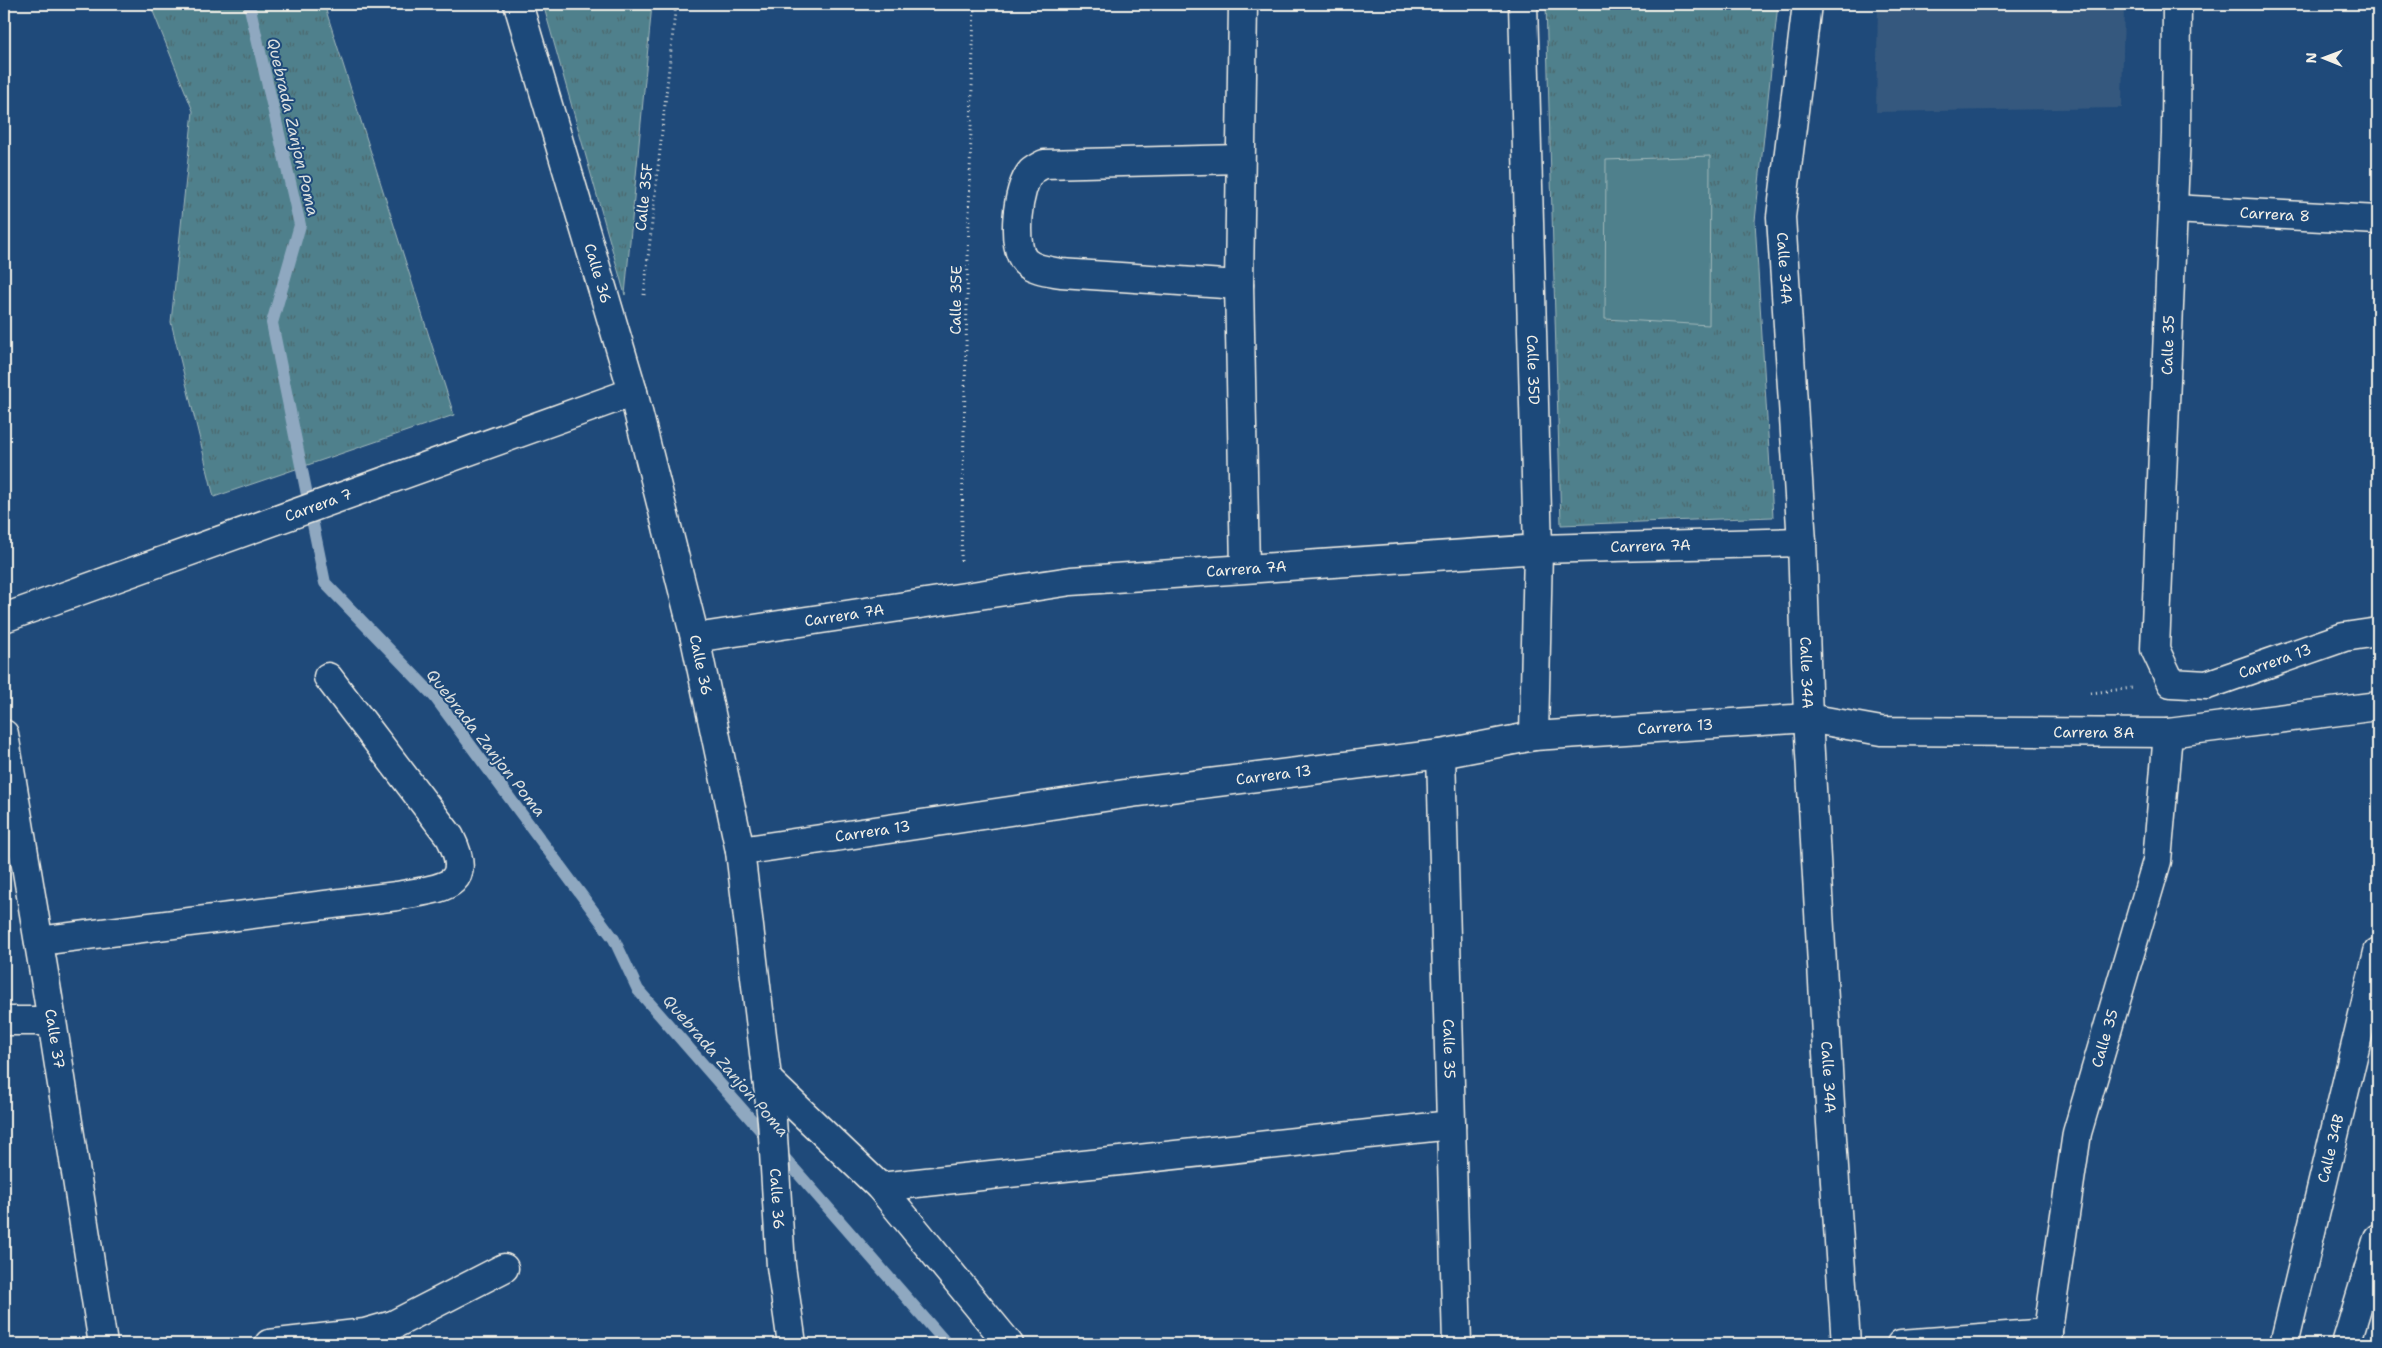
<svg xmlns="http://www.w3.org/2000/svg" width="2382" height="1348" viewBox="0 0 2382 1348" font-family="'Shantell Sans',sans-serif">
<defs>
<pattern id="grass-tufts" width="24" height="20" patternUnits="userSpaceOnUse" patternTransform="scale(1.25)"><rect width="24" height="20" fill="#4f808c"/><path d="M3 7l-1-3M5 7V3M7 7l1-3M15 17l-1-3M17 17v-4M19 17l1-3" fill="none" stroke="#4c676c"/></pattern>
</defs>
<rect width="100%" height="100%" fill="#1f4a7a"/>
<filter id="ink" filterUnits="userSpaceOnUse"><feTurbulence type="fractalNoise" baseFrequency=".02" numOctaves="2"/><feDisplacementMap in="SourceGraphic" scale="10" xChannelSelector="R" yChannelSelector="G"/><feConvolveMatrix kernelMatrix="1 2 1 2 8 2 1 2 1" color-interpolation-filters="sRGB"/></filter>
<g filter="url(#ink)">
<path fill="#34587e" d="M1878,4H2124L2122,108L1876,112Z"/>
<g fill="url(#grass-tufts)" stroke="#a2b8ba">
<path d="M150,4H324L454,415L214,497L171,322L193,111Z"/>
<path d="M543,4H652L625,295Z"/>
<path d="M1546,4H1778L1755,221L1773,517L1561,525Z"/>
</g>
<path fill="#4f808c" stroke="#a2b8ba" d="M1710,156L1709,325L1605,319L1606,160Z"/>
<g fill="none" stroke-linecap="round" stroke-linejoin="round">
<path stroke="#8fa8c0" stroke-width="12" d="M249,4L300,225L272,323L325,583L434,696L614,939L638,990L947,1344"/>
<defs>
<g id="minor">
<path id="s1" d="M518,4L633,392L695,638L740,851L772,1120L781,1266L792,1344"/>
<path d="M1243,4L1239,285L1245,567"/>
<path id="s2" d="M1523,4L1538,549L1534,736"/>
<path id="s3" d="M1807,4L1781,217L1802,542L1808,718L1831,1123L1846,1344"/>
<path id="s4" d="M2177,4L2176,134L2155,649L2171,683L2207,685L2344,637L2378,632"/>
<path id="s5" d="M2173,209L2378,220"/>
<path d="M1239,285L1061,273C1050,271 1034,270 1025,261C1011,246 1017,187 1031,172C1034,169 1040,166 1044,164L1240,159"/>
<path id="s6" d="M4,618L633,392"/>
<path id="s7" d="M695,638L1071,581L1538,549L1802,542"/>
<path id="s8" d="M4,734L52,1021L103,1344"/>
<path id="s9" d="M1441,754L1457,1344"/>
<path id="s10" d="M740,851L1138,792L1441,754L1534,736L1808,718L1881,731L2168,733L2378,706"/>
<path d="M39,941L397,896C438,888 477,890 450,837L328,677"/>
<path d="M4,1021H52"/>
<path d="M767,1079L880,1187L1009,1344"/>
<path d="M880,1187L1451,1125"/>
<path d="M269,1344L365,1333L393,1325L504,1268"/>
<path d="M1901,1344L2048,1333"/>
<path id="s11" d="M2046,1344L2077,1133L2157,861L2168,733"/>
<path id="s12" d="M2284,1344L2378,952"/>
<path d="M2346,1344L2378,1238"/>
</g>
</defs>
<use href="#minor" stroke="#f4f1e8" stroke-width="31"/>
<g stroke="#f4f1e8" stroke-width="3" stroke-dasharray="1 4" stroke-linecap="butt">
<path d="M644,295L676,4"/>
<path d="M961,561L974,4"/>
<path d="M2091,693L2132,688"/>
</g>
<use href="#minor" stroke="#1f4a7a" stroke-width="28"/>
</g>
</g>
<g text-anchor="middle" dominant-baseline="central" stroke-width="4" stroke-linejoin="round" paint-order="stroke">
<g font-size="15" fill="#f4f1e8" stroke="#1f4a7a">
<text transform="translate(644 197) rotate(-84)">Calle 35F</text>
<text stroke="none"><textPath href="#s5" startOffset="102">Carrera 8</textPath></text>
<text stroke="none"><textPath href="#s3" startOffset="266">Calle 34A</textPath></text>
<text stroke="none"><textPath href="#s1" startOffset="281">Calle 36</textPath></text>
<text transform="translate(956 300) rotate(-89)">Calle 35E</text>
<text transform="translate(2168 345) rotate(-88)">Calle 35</text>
<text stroke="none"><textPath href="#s2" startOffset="366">Calle 35D</textPath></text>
<text stroke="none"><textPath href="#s6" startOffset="334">Carrera 7</textPath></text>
<text stroke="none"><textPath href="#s7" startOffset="961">Carrera 7A</textPath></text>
<text stroke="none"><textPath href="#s7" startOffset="556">Carrera 7A</textPath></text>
<text stroke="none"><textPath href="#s7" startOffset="151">Carrera 7A</textPath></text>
<text stroke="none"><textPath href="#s4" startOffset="791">Carrera 13</textPath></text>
<text stroke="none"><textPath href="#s1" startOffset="686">Calle 36</textPath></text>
<text stroke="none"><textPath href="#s3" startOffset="671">Calle 34A</textPath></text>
<text stroke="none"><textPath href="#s10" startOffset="944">Carrera 13</textPath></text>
<text stroke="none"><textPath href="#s10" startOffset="1364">Carrera 8A</textPath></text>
<text stroke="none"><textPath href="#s10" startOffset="539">Carrera 13</textPath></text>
<text stroke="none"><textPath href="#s10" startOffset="134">Carrera 13</textPath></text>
<text stroke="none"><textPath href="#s11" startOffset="312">Calle 35</textPath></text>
<text stroke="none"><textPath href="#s8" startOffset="309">Calle 37</textPath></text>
<text stroke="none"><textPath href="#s9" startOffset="295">Calle 35</textPath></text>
<text stroke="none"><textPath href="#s3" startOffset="1076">Calle 34A</textPath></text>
<text stroke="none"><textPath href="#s12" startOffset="201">Calle 34B</textPath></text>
<text stroke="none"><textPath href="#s1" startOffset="1226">Calle 36</textPath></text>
</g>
<g font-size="16" font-style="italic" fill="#dbdfde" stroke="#1f4a7a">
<text transform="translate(293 127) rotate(77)">Quebrada Zanjon Poma</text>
<text transform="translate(486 743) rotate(52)">Quebrada Zanjon Poma</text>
<text transform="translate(726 1066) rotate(49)">Quebrada Zanjon Poma</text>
</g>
</g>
<rect width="2382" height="1348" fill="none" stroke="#1f4a7a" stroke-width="20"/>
<rect x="10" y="10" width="2362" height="1328" fill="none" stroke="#f4f1e8" stroke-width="2" filter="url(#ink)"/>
<g transform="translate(2324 58) rotate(271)" stroke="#1f4a7a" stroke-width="4" paint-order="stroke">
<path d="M0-4L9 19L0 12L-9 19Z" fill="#f4f1e8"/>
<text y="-8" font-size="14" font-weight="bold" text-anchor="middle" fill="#f4f1e8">N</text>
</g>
</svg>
